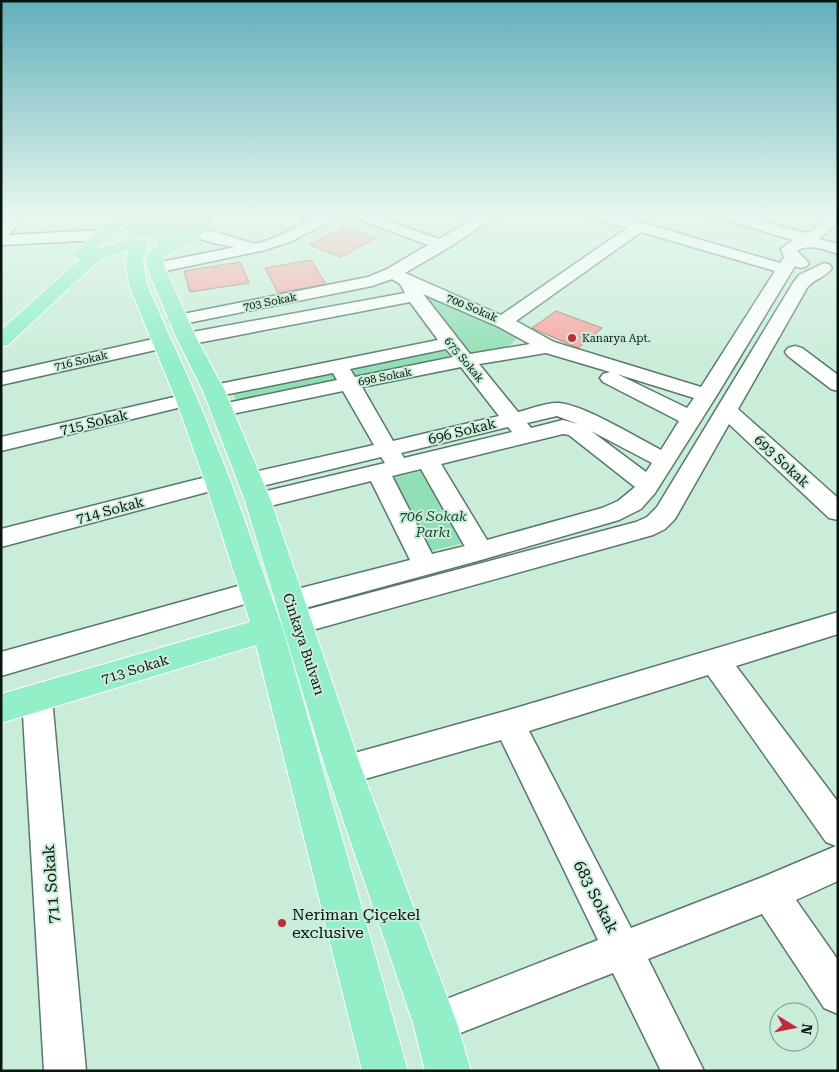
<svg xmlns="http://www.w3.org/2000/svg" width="839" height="1072" viewBox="0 0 839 1072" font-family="'Roboto Serif',serif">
<rect width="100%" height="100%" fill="#caedd9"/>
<g fill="#91dfb6">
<path d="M149,213H185L193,218L194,222C184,241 144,243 129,231L127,227L136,218Z"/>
<path d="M428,293L483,317L517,336C511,352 487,351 473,354L455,340L422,294Z"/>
<path d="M447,345L456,357L356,378L349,365Z"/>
<path d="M333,369L339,381L242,401L237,400L233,395L237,390Z"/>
<path d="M426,470L468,542L431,551L422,548L387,479Z"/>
</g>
<g fill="#f9a5a2" stroke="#a27d7b">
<path d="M345,227L376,238L341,257L309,245Z"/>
<path d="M311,260L326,284L278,293L265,268Z"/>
<path d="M240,262L249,283L190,292L184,271Z"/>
<path d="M556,311L602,328L578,348L532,328Z"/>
</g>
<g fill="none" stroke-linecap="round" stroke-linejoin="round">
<defs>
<g id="minor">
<path d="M11,213H26L9,235L102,230L107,232L110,235L107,238L102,240L1,245V225Z"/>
<path d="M325,213H365L439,239L483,213H501L448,248L405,273L501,315L627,228L587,216L585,213H609L780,263L784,257L781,249L793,240L711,216L709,213H733L805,233L813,230L830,213H838V222L819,239L838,244V254C825,250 809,243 797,251L809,263L807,266L801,268L795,266L717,395L655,493L641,509L619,520L481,560L272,617L262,613L258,606L262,599L1,676V652L256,581L265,584L269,591L266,597L410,560L371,481L258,509L250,507L246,501L250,495L258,493L385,463L381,457L250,489L242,486L238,481L242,476L250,473L374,445L343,391L222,416L215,414L212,410L215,406L222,404L337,380L333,373L214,397L207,395L204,391L207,387L214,385L438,340L410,302L187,345L180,343L178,339L180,335L187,333L405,293L400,284L392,279L372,286L178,325L172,324L169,320L172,316L178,315L368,277L387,269L428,245L344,214L292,241L265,250L156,273L150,271L148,268L150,265L156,263L235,247C221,244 200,243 191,231L194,228C202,226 241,241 253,243C264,246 313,219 325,213ZM641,232L775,271L701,387L554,342L516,321ZM423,294L497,326L530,344L470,354ZM446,349L453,357L355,377L350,369ZM546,353L617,374L610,372L603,374L600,378L603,382L679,421L661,450C636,437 584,405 559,403C547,402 530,409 518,412L479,364ZM461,367L499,416L393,441L362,387ZM617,374L694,398L687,408ZM557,416L578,424L563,420L531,428L527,423ZM508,427L512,432L404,458L401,453ZM591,431L652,463L646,472ZM563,434L569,435L635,487L618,501L602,508L487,540L441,464ZM421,469L464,545L465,546L432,554L392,476Z"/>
<path d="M824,263L830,265L832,268C826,277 814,279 807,288L738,409L838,498V520L829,518L729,424L675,519L665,529L653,535L298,634L268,640L258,637L254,629L258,621L298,612L636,522L647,517L657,507L793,283L799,275Z"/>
<path d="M162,337L169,339L171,343L169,347L1,385V373Z"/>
<path d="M795,346L802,348L838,375V391L831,389L788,356L785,352L788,348Z"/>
<path d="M187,394L194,396L197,400L194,404L1,451V437Z"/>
<path d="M218,474L226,477L230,482L226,487L1,547V529Z"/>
<path d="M838,612V634L736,666L838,802V881L796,900L838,960V1014L824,1008L762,914L648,959L704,1071H661L613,973L435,1043L421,1037L415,1023L421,1009L598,940L501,740L344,785L333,781L328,770L333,759L509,710ZM708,675L826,842L836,846L765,876L631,928L529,731Z"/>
<path d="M37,685L48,689L52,698L86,1071H44L22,698L26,689Z"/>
</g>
<g id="major">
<path d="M191,213H209L213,222L199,238L163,257L165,268L197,339L225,391L271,501L362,770L457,1023L471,1071H425L413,1023L326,770L245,501L203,391L177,339L147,268L146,254L158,245L156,243L159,239L182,234L196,224L195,218Z"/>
<path d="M118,218L124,220L126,223L97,249L132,238L145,240L148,244L143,261L147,285L198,400L231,482L283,629L408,1071H362L256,645L1,723V694L250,622L205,482L176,400L129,285L125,261L129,250L98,261L8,345L1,347V330L80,259L75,258L72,254L75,250L112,220Z"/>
</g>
</defs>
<use href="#minor" stroke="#597968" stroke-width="3"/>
<use href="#major" stroke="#fff" stroke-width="2"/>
<use href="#minor" fill="#fff" fill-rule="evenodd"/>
<use href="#major" fill="#92efc7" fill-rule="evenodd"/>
</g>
<linearGradient id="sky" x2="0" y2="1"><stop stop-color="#61afba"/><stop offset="0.59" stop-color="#e7f7ee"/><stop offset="1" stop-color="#e7f7ee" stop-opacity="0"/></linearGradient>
<rect width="839" height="363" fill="url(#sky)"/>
<g fill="#be2e3a" stroke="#caedd9" stroke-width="2">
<circle cx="572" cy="338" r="5"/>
<circle cx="282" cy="923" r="5"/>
</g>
<g text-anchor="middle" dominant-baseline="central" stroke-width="4" stroke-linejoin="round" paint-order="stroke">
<g font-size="11" fill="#09160f" stroke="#caedd9">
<text transform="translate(270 302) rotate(-11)">703 Sokak</text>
<text transform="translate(472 308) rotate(23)">700 Sokak</text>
<text transform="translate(464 360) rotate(50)">675 Sokak</text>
<text transform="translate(81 361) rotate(-13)">716 Sokak</text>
<text transform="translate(385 377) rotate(-11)">698 Sokak</text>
</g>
<g font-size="11" fill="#09160f" stroke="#caedd9" text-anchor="start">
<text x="582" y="338">Kanarya Apt.</text>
</g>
<g font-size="14" fill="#09160f" stroke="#caedd9">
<text transform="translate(94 422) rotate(-13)">715 Sokak</text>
<text transform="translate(462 431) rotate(-14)">696 Sokak</text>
<text transform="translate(782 461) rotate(43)">693 Sokak</text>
<text transform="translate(110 510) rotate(-15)">714 Sokak</text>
<text transform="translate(304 644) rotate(72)">Cinkaya Bulvarı</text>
<text transform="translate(135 669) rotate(-17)">713 Sokak</text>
</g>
<g font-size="14" font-style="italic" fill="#184530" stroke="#caedd9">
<text x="433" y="516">706 Sokak<tspan x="433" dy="16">Parkı</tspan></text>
</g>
<g font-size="16" fill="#09160f" stroke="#caedd9">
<text transform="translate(51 884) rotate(-94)">711 Sokak</text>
<text transform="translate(596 897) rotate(63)">683 Sokak</text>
</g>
<g font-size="16" fill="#09160f" stroke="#caedd9" text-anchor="start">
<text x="292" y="914">Neriman Çiçekel<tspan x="292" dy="18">exclusive</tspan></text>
</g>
</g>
<rect width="839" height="1072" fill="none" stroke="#09160f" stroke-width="5"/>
<g transform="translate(794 1027) rotate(100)"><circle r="24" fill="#caedd9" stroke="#7d9788"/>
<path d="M0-4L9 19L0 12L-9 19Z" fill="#be2e3a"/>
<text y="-8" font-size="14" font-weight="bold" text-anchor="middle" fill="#09160f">N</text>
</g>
</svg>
